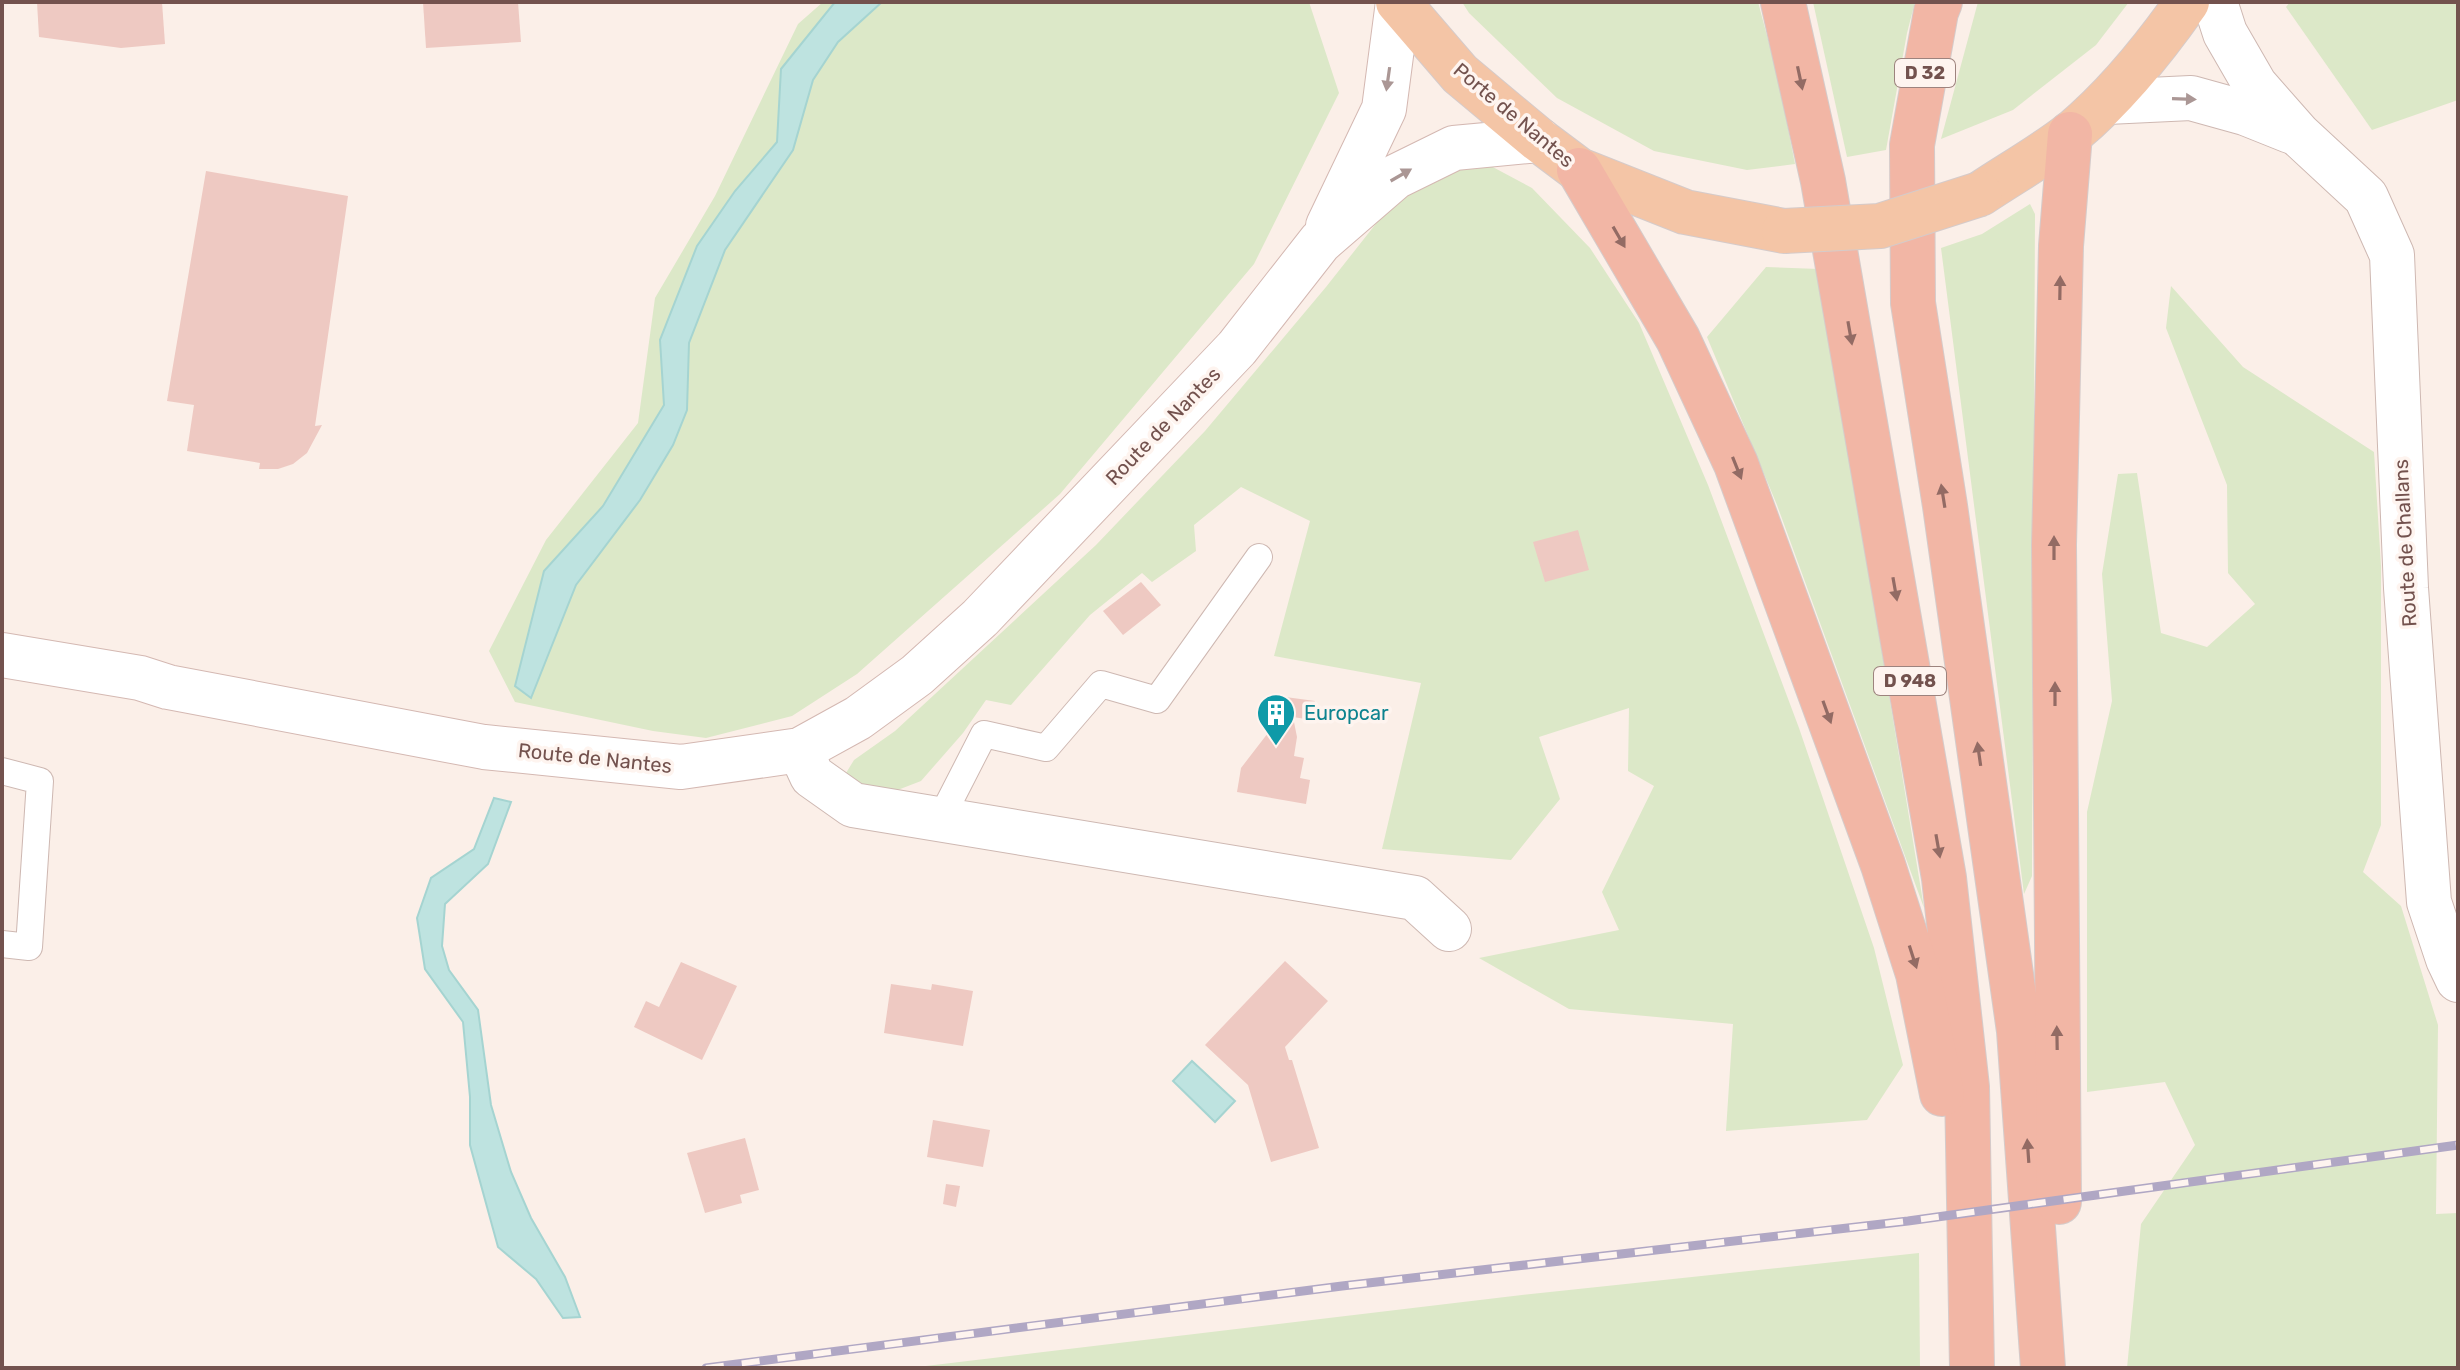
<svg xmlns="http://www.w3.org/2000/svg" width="2460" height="1370" viewBox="0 0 2460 1370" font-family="Rubik,sans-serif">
<rect width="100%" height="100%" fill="#fbefe8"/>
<g fill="#dce8c8">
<path d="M823,2H1309L1339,93L1254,264L1060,494L857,674L792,716L706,738L653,731L515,702L489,651L546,540L638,423L655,298L715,196L798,24Z"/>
<path d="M1462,2H1758L1778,77L1795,164L1747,170L1654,151L1557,98L1469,13Z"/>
<path d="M1813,2H1915L1907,33L1886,150L1847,157Z"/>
<path d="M1978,2H2129L2096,45L2013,110L1941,139Z"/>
<path d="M2290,2H2458V100L2372,130L2286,7Z"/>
<path d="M1489,165L1532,188L1590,248L1639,323L1708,485L1799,728L1874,948L1903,1065L1867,1120L1726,1131L1733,1024L1569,1009L1479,958L1619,930L1602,892L1654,786L1628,771L1629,708L1539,737L1560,799L1511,860L1382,849L1421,683L1274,656L1310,521L1241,487L1194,525L1196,551L1152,582L1142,573L1090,615L1011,705L986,700L963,733L921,781L895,791L856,789L843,778L854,760L895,731L1096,545L1205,431L1326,287L1397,197L1442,166Z"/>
<path d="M2030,204L2035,214L2032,876L2024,894L1941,248L1982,234Z"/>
<path d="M1766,267L1819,269L1924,908L1777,505L1707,337Z"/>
<path d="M2171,286L2243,367L2374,452L2381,566V825L2363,872L2401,906L2438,1025L2436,1214L2458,1213V1368H2127L2141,1224L2195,1145L2165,1082L2087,1092V812L2112,701L2102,574L2118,474L2137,473L2161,633L2207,647L2255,604L2228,573L2227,485L2166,328Z"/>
<path d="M1919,1253L1920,1368H909L1531,1294Z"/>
</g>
<g fill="#bee3e0" stroke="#a5d4d1" stroke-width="2">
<path d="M835,2H882L838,42L813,80L793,150L725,250L689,343L687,410L673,445L640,500L576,585L531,698L515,686L544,571L603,506L664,405L660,340L697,246L735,191L777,142L781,69Z"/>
<path d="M494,798L511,802L488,864L445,904L442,946L449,970L478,1010L491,1105L511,1172L531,1218L565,1277L580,1317L563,1318L536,1279L498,1247L470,1145V1097L463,1022L425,969L417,918L431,878L474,849Z"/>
<path d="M1192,1061L1235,1101L1215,1122L1173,1081Z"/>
</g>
<g fill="#eec9c2">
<path d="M37,2H162L165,44L121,48L39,37Z"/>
<path d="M423,2H518L521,42L426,48Z"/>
<path d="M206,171L348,196L315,426L322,425L307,453L293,464L278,469H259L260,463L187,451L194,405L167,401Z"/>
<path d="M1578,530L1589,570L1545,582L1533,542Z"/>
<path d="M1141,582L1161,605L1123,635L1103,611Z"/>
<path d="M1278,696L1315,701L1312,720L1293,717L1297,737L1294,756L1304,758L1300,778L1310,780L1306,804L1237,792L1241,768L1281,716L1276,715Z"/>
<path d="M1285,961L1328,1001L1285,1047L1289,1060H1292L1319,1148L1271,1162L1248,1085L1205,1045Z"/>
<path d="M681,962L737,986L702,1060L634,1027L646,1001L659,1007Z"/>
<path d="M891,984L931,990L932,984L973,991L963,1046L884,1033Z"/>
<path d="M933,1120L990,1130L983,1167L927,1157Z"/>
<path d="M745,1138L759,1190L740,1195L742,1203L705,1213L687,1153Z"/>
<path d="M946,1184L960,1186L956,1207L943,1204Z"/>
</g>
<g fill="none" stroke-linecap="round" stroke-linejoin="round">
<defs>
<g id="service">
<path d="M2,771L40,781L29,947L2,944"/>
<path d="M941,818L984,734L1046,748L1101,684L1157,700L1259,557"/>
</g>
<path id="minor" d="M800,750L812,776L853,805L1415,898L1449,929"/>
<g id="tertiary">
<path d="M2215,2L2225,33L2255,85L2299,135L2366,197L2392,255L2406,588L2429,902L2448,959L2458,980"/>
<path d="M2107,102L2191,98L2245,113L2290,131"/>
</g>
<g id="secondary">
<path d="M1328,226L1384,109L1398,2"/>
<path d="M2,655L140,678L168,687L484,747L681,767L800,750L858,718L917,675L980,618L1237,348L1320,242L1395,177L1454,148L1539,140"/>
</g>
<g id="primary">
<path d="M1398,2L1460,74L1539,140L1579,170L1685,212L1784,231"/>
<path d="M1980,194C2011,173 2044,155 2073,132C2117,95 2154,49 2187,2"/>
</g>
<g id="trunk">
<path d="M1783,2L1823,181L1944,878L1967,1087L1972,1368"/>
<path d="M1940,2L1936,12L1912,145L1913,303L1945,506L2019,1031L2043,1368"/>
<path d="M1579,170L1678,339L1736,464L1883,865L1918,974L1942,1094"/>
<path d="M2059,1202L2054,545L2061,246L2070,134"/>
</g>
</defs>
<use href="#service" stroke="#ceb8b2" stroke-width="28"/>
<use href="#minor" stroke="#ceb8b2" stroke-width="46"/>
<use href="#tertiary" stroke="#ceb8b2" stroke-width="46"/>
<use href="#secondary" stroke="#d4b8b2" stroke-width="46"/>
<use href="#primary" stroke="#d5cbca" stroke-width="46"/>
<use href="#trunk" stroke="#d5cbca" stroke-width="46"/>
<use href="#service" stroke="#fff" stroke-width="26"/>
<use href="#minor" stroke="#fff" stroke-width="44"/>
<use href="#tertiary" stroke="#fff" stroke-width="44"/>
<use href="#secondary" stroke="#fff" stroke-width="44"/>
<use href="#primary" stroke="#f4c5a6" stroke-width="44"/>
<use href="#trunk" stroke="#f2b6a5" stroke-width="44"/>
<defs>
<path id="rail" d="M706,1368L1342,1286L1908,1221L2458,1145"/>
</defs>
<use href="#rail" stroke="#b0a7c4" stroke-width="9"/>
<use href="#rail" stroke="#fef4ef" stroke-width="6" stroke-dasharray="18" stroke-linecap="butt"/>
<defs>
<path id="primary-bridge" d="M1784,231L1880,226L1980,194"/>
</defs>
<use href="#primary-bridge" stroke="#d5cbca" stroke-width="46" stroke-linecap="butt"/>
<use href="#primary-bridge" stroke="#f4c5a6" stroke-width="44"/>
</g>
<defs><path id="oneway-solid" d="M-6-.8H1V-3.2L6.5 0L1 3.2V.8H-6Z" transform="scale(2)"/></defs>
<g fill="#936b64">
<use href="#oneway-solid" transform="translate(1800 78) rotate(78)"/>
<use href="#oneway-solid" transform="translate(1619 237) rotate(60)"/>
<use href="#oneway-solid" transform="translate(2060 288) rotate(-89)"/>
<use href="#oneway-solid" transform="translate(1850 333) rotate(80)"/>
<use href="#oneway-solid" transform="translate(1737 468) rotate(68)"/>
<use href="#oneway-solid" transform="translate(1943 496) rotate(-99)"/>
<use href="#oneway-solid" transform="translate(2054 548) rotate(-90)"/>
<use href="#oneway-solid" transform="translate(1895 589) rotate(80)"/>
<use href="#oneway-solid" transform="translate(2055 694) rotate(-90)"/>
<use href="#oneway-solid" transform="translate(1827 712) rotate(70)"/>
<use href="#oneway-solid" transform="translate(1979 754) rotate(-98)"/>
<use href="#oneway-solid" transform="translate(1938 846) rotate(80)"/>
<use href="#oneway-solid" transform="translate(1913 957) rotate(72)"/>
<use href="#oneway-solid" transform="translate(2057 1038) rotate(-91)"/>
<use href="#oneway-solid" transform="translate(2028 1151) rotate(-94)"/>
</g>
<g fill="#ab9795">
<use href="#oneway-solid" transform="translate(1388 79) rotate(98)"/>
<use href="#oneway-solid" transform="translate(2184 99) rotate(2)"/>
<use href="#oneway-solid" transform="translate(1401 175) rotate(-30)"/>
</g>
<defs>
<symbol id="building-pin" viewBox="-11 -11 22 30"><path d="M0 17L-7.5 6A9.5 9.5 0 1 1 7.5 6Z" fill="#0f9aa8" stroke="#fef4ef"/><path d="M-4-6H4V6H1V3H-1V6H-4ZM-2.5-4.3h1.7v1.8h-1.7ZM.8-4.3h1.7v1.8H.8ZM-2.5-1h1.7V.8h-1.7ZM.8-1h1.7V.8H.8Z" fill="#fff"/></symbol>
</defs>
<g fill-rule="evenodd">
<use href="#building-pin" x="1254" y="691" width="44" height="60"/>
</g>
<g text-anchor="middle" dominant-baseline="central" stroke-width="7" stroke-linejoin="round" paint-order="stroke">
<g fill="#fef4ef" stroke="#9d837e" stroke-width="2">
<rect x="1895" y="59" width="60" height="28" rx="6"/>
<rect x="1874" y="667" width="72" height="28" rx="6"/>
</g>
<g font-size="18" font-weight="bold" fill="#73524e">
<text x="1925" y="73">D 32</text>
<text x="1910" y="681">D 948</text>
</g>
<g font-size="20" fill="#73524e" stroke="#fef4ef">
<text transform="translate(1514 115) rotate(40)">Porte de Nantes</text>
<text transform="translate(1163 426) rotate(-46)">Route de Nantes</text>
<text transform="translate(2405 543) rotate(-93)">Route de Challans</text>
<text transform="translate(595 758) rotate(6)">Route de Nantes</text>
</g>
<g font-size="20" fill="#0d838f" stroke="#fef4ef" text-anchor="start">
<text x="1304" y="713">Europcar</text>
</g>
</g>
<rect width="2460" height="1370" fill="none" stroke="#73524e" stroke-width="8"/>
</svg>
